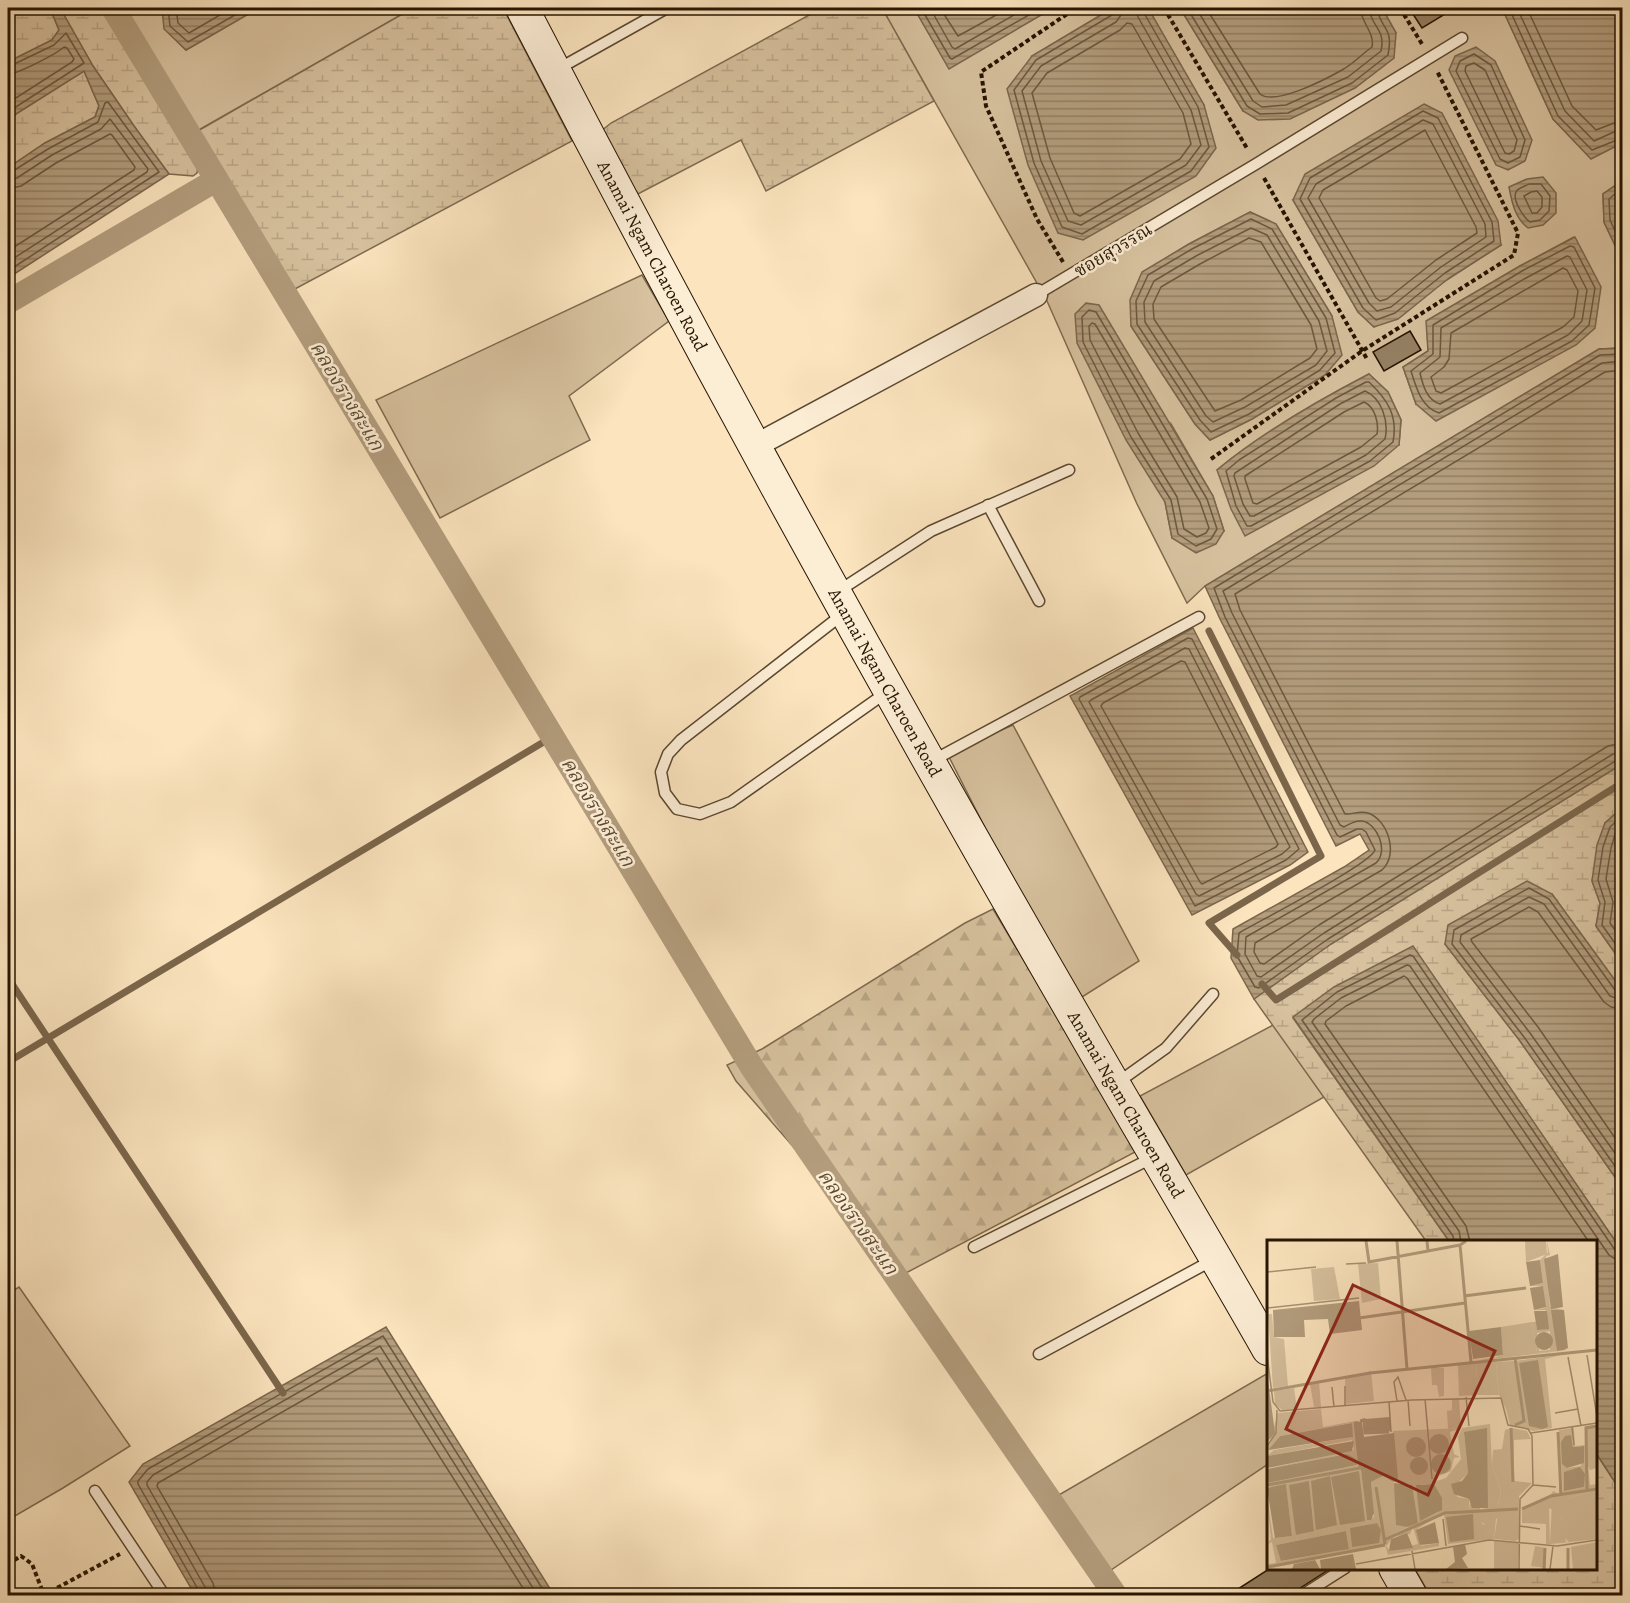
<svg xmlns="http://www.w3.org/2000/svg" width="1630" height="1603" viewBox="0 0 1630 1603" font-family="Alegreya,'Noto Serif Thai',serif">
<defs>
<pattern id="forest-firs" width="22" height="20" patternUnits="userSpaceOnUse" patternTransform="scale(1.5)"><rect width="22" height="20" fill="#d7c19e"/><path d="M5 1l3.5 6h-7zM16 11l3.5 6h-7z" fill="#b8a586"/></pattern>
<pattern id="wetland-marsh" width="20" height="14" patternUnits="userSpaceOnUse" patternTransform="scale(1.5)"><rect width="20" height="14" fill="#d7c19e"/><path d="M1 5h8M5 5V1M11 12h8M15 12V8" fill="none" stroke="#b8a586"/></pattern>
<pattern id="water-rules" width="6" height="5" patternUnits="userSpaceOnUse" patternTransform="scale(1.5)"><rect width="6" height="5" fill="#b39d7d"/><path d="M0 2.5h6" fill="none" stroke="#917f64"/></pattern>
</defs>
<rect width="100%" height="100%" fill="#fbe4be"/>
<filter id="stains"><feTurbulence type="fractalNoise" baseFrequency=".00333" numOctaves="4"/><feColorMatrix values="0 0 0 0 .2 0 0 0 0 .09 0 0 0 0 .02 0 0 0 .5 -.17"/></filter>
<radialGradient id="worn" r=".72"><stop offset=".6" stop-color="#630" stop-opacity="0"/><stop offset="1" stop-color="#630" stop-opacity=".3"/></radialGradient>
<g fill="#d7c19e" stroke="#7e6a4f" stroke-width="1.5" fill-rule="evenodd">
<path d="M126,8H162L165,29L186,50L259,8H413L197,131Z"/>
<path d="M882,8H914L949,68L1053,8H1117L1111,9L1032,56L1204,105L1148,8H1180L1243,111L1396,33L1382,8H1502L1553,119L1591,158L1622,143V181L1603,194L1604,222L1622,260V348L1599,349L1205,586L1187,603L1137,504L1047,301ZM1293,200L1501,245L1374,327L1358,312ZM1250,212L1276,224L1332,316L1325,375L1252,419L1210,440L1195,424L1131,326L1143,272L1189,244ZM1574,237L1416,404L1403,367L1428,351L1427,321L1520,266ZM1369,374L1388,392L1401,420L1399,445L1218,469C1263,432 1317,401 1369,374ZM1171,424L1213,496L1224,531L1172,538L1165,502Z"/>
<path d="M642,275L669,321L569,396L590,440L440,518L376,400Z"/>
<path d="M1013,725L1139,961L1082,997L1061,977L947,753Z"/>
<path d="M1273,1025L1324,1097L1186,1175L1140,1096Z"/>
<path d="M19,1287L130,1446L63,1488L8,1520V1294Z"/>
<path d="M1268,1373V1464L1108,1572L1052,1499Z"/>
</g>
<path fill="url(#forest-firs)" stroke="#7e6a4f" stroke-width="1.5" d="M993,909L1137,1151L904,1274L736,1081L727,1065L762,1049L965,923Z"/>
<g fill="url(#wetland-marsh)" stroke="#7e6a4f" stroke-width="1.5">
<path d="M27,8H50L59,30L52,40L8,62V17Z"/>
<path d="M60,8H103L198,164L197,173L193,176L169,174L134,126L93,66Z"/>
<path d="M413,8H503L572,141L293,290L189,136Z"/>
<path d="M822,8H882L934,101L766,191L741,140L636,195L600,132L611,123Z"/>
<path d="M84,71L99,106L95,117L45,143L8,168V119Z"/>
<path d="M1622,764V808L1605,823L1592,881L1600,903L1596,926L1622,963V990L1552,894L1445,944L1520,1041L1622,1187V1251L1413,947L1293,1018L1449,1241H1426L1254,999L1331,944Z"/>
<path d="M1596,1453L1622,1493V1595H1430L1415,1569L1596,1568Z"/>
</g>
<g fill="url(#water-rules)" stroke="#7b664b" stroke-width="1.5">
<path d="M50,8H60L93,66L134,126L169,174L8,278V168L45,143L95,117L99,106L84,71L8,119V62L52,40L59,30Z"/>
<path d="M162,8H259L186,50L164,29Z"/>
<path d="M914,8H1053L949,69Z"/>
<path d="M1117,8H1148L1204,105L1216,148L1196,176L1083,240L1058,233L1028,165L1007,89L1032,56L1111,9Z"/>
<path d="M1180,8H1382L1396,33L1394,58L1355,88L1290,119L1258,120L1243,111Z"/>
<path d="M1502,8H1622V143L1591,159L1553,119Z"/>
<path d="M1476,47L1495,61L1532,140L1525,161L1508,170L1496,165L1449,70L1455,56Z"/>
<path d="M1424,104L1442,113L1498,221L1501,245L1449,278L1398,319L1374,327L1358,312L1293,200L1305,174Z"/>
<path d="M1543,177L1556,193V213L1543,225L1528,228C1515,218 1512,203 1509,187L1527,179Z"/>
<path d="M1622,181V260L1604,222L1603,194Z"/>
<path d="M1250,212L1276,224L1332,316L1342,355L1325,375L1252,419L1210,440L1195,424L1131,326L1130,300L1142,272L1189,244Z"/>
<path d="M1575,237L1601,287L1595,328L1576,345L1436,421L1416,404L1403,367L1428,351L1426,321L1520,266Z"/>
<path d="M1086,303L1099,305L1213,496L1224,531L1216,544L1196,553L1172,538L1165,502L1126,440L1077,343L1075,314Z"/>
<path d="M1622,348V764L1331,944L1254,999L1231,958L1233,929L1344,867L1369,850L1360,834L1336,846L1220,619L1205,586L1599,349Z"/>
<path d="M1369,374L1388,392L1401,420L1399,445L1374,466L1245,536L1231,509L1217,470C1263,432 1317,401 1369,374Z"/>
<path d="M1193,628L1308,852L1290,865L1192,915L1070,696Z"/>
<path d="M1622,808V963L1596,926L1600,903L1592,881L1597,845L1605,823Z"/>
<path d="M1527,881L1552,894L1622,990V1187L1520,1041L1445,944L1448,925Z"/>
<path d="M1413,946L1622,1251V1493L1596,1453V1242L1449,1241L1293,1017L1334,987Z"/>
<path d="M386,1327L554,1595H195L129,1482L143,1464Z"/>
</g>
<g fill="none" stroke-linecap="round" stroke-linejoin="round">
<g stroke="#6c583e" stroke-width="1.5">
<path d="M168,8L170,26L188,42L247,8"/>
<path d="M176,8L178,23L189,33L232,8"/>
<path d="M921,8L950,58L952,59L1041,8"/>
<path d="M930,8L952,47L955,49L1026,8"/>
<path d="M940,8L958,36L1009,8"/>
<path d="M1115,8L1112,15L1036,60L1014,90L1034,163L1062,227L1082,234L1191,171L1209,147L1198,107L1144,13L1143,8"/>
<path d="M1123,8L1121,15L1116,22L1041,66L1022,91L1041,161L1068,221L1081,225L1186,165L1201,145L1191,110L1138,17L1136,8"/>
<path d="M1187,8L1247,106L1260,114L1288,113L1352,83L1388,55C1394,26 1380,29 1377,8"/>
<path d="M1196,8L1253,101L1262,107L1286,105L1348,77L1381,51C1386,29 1371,27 1369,8"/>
<path d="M1206,8L1260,94C1275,106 1326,79 1342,70C1353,64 1362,54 1372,47C1375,33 1361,22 1360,8"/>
<path d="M1509,8L1558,116L1592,150L1622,138"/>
<path d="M1517,8L1565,111L1594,141L1616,131H1622"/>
<path d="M1527,8L1572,106L1596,130L1614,123L1622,122"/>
<path d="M1127,23L1132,24L1183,113L1191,144L1180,159L1080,216L1074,213L1050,158L1032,93L1047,73L1120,30Z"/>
<path d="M1474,54L1491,65L1525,140L1520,157L1508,163L1500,159L1456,71L1460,61Z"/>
<path d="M1474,63L1485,70L1517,140L1514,151L1509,154L1505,153L1465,71L1466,66Z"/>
<path d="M8,67L54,45L66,33L84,63L8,112"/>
<path d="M8,74C18,74 56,54 64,47L67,48L74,59L72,62L8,103"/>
<path d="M1423,111L1438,118L1492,222L1494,241L1445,273L1395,313L1376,320L1363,308L1300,199L1310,178Z"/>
<path d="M1423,120L1433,124L1485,224L1486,237L1441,267L1391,307L1377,311L1369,303L1308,198L1316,184Z"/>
<path d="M1425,130L1476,227L1477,233L1436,260L1387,299L1380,301L1376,298L1319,198L1323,190Z"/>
<path d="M8,172L13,171L48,149L98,122L105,103L108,102L159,172L8,271"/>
<path d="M8,180L17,178L52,155L101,129L110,119L148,169L147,172L8,262"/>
<path d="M1529,184H1541L1550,196L1549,211L1540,220L1530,222C1524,218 1512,200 1516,192C1517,188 1526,186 1529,184Z"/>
<path d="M1622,188L1609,199L1610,220L1622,246"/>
<path d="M8,189L21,186L56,163L110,134L112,135L135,167L134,170L8,251"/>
<path d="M1537,191L1542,197V207L1537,213H1532L1524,196L1531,192Z"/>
<path d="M1251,219L1272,229L1326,318L1335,353L1320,370L1249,414L1211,432L1200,420L1137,324L1136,301L1148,275L1192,249Z"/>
<path d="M1251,228L1267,235L1319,321L1327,351L1316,365L1245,407L1213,422L1206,416L1145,322L1144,302L1154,281L1196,256Z"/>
<path d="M1249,238L1261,242L1311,325L1317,349L1310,358L1241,400L1215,411L1154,319L1153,304L1161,287L1200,264Z"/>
<path d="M1570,246L1574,247L1595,288L1589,325L1572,341L1439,413C1421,407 1416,387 1411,371L1433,354V325L1522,271Z"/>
<path d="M1567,256L1570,257L1587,290L1582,321L1568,335L1440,404C1427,400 1423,386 1420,373L1440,357L1441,328L1526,278Z"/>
<path d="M1563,268L1567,270L1578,291L1574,317L1563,327L1441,393L1436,391L1431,377L1444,367L1449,359L1451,333Z"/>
<path d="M1089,310L1096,312L1207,499L1217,529L1211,539L1196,546L1178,534L1171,500L1131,437L1083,342L1082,317Z"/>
<path d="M1092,323L1095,324L1200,502L1209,528L1206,533L1197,537L1184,529L1177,497L1138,433L1090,340L1089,326Z"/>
<path d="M1622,354L1600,355L1214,588L1225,617L1337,835L1340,837L1357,829H1362L1366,832L1375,850C1371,864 1259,921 1239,933L1237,956L1255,987L1259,988L1328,939L1617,760L1622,759"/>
<path d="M1622,361L1602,363L1223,591L1232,613L1340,825L1344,827C1349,824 1355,820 1362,821C1377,823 1389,851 1376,863L1246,937L1245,954L1257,976L1261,977L1324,933L1613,754L1622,752"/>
<path d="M1622,370L1605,372L1235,594L1240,610L1345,814C1352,815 1359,810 1368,813C1388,820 1399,854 1382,870L1255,943L1254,952L1260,963L1264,964L1319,925L1608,746L1622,743"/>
<path d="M1366,382H1369C1388,400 1398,416 1393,442L1370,461L1251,526H1247L1236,506L1226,471L1239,460L1336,398Z"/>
<path d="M1365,391C1382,398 1389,422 1385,439L1366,455L1254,516H1250L1243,504L1234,476L1235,473L1340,404Z"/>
<path d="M1364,402C1375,407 1379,423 1377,434L1361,447L1257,504L1253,503L1245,479V476L1344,412Z"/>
<path d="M1188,638L1192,639L1299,849L1286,860L1195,906L1079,699L1080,697Z"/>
<path d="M1185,648L1189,649L1290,847L1282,854L1199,896L1196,894L1089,702L1091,700Z"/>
<path d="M1181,661L1185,662L1278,844L1276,847L1202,884L1200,882L1101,706L1103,703Z"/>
<path d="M1622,816L1610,827L1603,847L1598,880L1605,902L1602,925L1622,953"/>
<path d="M1622,826L1616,831L1611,848L1606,879L1613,902L1610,923L1622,940"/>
<path d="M1622,841L1615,879L1622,899L1619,920L1622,925"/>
<path d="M1622,993L1615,990L1549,899L1529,888L1454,930L1452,944L1524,1037L1622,1176"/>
<path d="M1622,1000L1610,996L1544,904L1529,897L1461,935L1460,942L1530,1033L1622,1163"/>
<path d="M1622,1009L1611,1007L1604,1002L1538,912L1529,907L1471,939L1472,942L1538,1027L1622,1148"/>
<path d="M1454,1242L1453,1236L1302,1020L1337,992L1410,955L1413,956L1615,1250L1622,1253"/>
<path d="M1461,1242L1459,1231L1312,1022L1314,1019L1341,998L1407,965L1410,966L1609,1255L1615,1259L1622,1261"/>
<path d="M1470,1242L1466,1226L1325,1024L1326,1021L1346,1006L1404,976L1407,978L1589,1242"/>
<path d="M199,1596V1591L138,1484V1481L148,1469L383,1336L547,1596"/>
<path d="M207,1596L205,1587L147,1485V1482L153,1475L380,1346L538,1596"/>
<path d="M216,1596L213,1583L157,1486L158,1483L377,1358L528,1596"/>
</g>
<g stroke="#7b664b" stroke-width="7">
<path d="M1209,631L1321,856L1209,923L1237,955"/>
<path d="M8,978L283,1393"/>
<path d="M1262,984L1276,1000L1622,783"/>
<path d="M8,1062L552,737"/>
</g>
<g stroke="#b39d7d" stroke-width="24">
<path d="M113,8L753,1069L1116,1596"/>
<path d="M8,302L216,180"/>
</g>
</g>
<g fill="#958063" stroke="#261400" stroke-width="1.5">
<path d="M1409,8H1455L1422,28Z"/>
<path d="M1410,331L1421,350L1384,371L1373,352Z"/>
<path d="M1269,1569H1330L1297,1590L1292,1596H1227Z"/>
</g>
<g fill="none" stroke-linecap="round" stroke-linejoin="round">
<defs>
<g id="lane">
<path d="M558,69L667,8"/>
<path d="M1036,295L1256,164L1462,38"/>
<path d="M988,505L1039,601"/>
<path d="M837,592L931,531L1069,470"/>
<path d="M843,614L681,740L668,754L661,772L665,793L677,809L700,814L731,802L887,692"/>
<path d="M932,761L1199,617"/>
<path d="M1117,1083L1166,1048L1213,994"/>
<path d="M974,1247L1154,1157"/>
<path d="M1039,1354L1213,1260"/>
<path d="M95,1491L165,1596"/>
<path d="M1301,1596L1345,1568"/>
</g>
<path id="street" d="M755,446L1036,295"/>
<g id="secondary">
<path id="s1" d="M522,8C699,350 885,689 1078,1022C1141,1132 1206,1240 1268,1349"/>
<path d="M1395,1568L1411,1596"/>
</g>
</defs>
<use href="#lane" stroke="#5b4830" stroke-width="13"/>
<use href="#street" stroke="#5b4830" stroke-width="25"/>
<use href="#secondary" stroke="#261400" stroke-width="34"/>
<g stroke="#261400" stroke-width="4" stroke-dasharray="4.5 3" stroke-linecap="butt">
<path d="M1164,8L1248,150"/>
<path d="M1400,8L1422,44"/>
<path d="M1264,178L1367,359"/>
<path d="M1063,262L1037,219L986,106L981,72L1076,8"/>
<path d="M1211,459L1362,351L1514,255L1518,233L1437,71"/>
<path d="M8,1564L21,1556L32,1564L44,1595"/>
<path d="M44,1595L120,1554"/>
</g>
<use href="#lane" stroke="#fcedd5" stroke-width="10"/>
<use href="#street" stroke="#fcedd5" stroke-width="22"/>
<use href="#secondary" stroke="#fcedd5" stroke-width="32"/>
</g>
<g text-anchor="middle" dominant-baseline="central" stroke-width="5" stroke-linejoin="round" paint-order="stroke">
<g font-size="18" fill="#261400" stroke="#fcedd5">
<text transform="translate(1113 250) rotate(-31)">ซอยสุวรรณ</text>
<text stroke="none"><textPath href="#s1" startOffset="280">Anamai Ngam Charoen Road</textPath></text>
<text stroke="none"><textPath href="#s1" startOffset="766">Anamai Ngam Charoen Road</textPath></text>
<text stroke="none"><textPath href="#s1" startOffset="1252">Anamai Ngam Charoen Road</textPath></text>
</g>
<g font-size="20" font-style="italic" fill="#5e4b32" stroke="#fcedd5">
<text transform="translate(347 396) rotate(59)">คลองรางสะแก</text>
<text transform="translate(598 812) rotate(59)">คลองรางสะแก</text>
<text transform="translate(858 1222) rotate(55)">คลองรางสะแก</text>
</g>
</g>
<g transform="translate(1267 1240)">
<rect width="330" height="330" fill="#fbe4be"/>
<path d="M280,1L283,15L279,16L283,67L297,70H286L290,111L270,113L265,82H269L270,90L279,70H267L278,68L276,46H263L276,43L273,20L281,12ZM283,91V110L272,111L270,93ZM111,23L114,59L95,63L91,24ZM1,74H5L7,97L17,99L21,146L6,148ZM294,115L278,119L285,188L266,191L243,185L239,169L255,167L247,121ZM229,122L232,155H211L209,123ZM164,128H177V156L172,157L170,145H165ZM52,142L54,167H47L43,144ZM195,188L183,192L187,214L193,217L187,218L184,231L172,236L167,244H154V280L172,272L173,275L150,289L154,306L172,303V306L121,315L118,305L123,311L151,304L146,287L143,294L131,296L130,292L151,283L142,244L126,242V191ZM307,188L308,206L318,205L320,249L296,253L292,190ZM305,198L306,207L315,206L314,226L300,228ZM297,232L317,247L297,251ZM330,250V299L302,302V258ZM203,264L213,268L215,284L221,285L227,299L181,304L177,275L203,272ZM227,301L252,303L251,329H227ZM330,302V329H306L304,307Z" fill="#d7c19e" fill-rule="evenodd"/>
<path d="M104,131L107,161L79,164L78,138ZM223,184L225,225L234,251L231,265L251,270L229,279L227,299L221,286L214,282L211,270L220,268L197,192L201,233L192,242L190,257L202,259L203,272L172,275L167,242L179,238L194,219L191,197L195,188ZM321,226L323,245L330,244V250L302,258V302L297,297L294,274L282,268L283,304H279V284L255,283V267L283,256L286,251L292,254V228L295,252L319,249Z" fill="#d7c19e"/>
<path d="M258,1H279L280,14L259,22ZM67,27L73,59L47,61L44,29ZM265,82L270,113L301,110L209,121L211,155L192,156L191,125L236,115L234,87ZM247,121L255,168L239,169L232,155L229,122ZM27,148L30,169L15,170L8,164L7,151ZM185,159H192L194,188L181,189L180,171L185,170ZM54,169L56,187L88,181L100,280L107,277L104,242L116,236L127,243L135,285L141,287L130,292L120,305L0,329V324L9,323L5,302L0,304L4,299L0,257L6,298L25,296L19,245L0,248V243L90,225L80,214L0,229L87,210L85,200L0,216L7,210L86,197L84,183L13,196L0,211L11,173ZM42,241L47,290L29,295ZM110,283L113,297L85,307L84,288ZM79,291L82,308L75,310L15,321L9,305ZM330,185V228L323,230L319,222L318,186ZM245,188L260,191L264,199L247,200V241L265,243L252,256V299L248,301L227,299L231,274L250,270L231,266L234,251L225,225L226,210L235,209L238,190ZM285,263L293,268L299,302L315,301L283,304ZM268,306L279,308V328L264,326Z" fill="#d7c19e" fill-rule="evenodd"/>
<path d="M291,14L296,67L284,69L277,19ZM273,20L276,43L263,46L259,22ZM276,46L279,67L267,70L263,48ZM92,61L95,90L63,94L61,79L37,80L38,97H7L6,70ZM284,70H297L301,108L297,110L290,111ZM267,71H280L282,89L270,90ZM234,87L236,115L206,119L202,91ZM268 101a9 9 0 1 1 18 0a9 9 0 1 1-18 0ZM271,120L281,187L275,189L262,186L252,123ZM0,133L8,193L0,202ZM123,177V191L99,192L98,179ZM88,181L95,182L97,197L127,193L131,238L126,242L116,236L104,242L107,273L104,280H100ZM85,183L86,197L1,210L13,196ZM220,188L221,268H205L202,259L187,254L184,244L195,241L201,233L197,192ZM162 204a10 10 0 1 1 20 0a10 10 0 1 1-20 0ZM304,195L306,207L317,206V223L300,228L295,224L294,202L298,196ZM139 207a10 10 0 1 1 20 0a10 10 0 1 1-20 0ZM87,201L85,211L0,228V216ZM80,214L89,219L90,225L0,243V229ZM164 224a10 10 0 1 1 20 0a10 10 0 1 1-20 0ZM143 226a9 9 0 1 1 18 0a9 9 0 1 1-18 0ZM313,227L318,234L317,247L297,251V232ZM92,231L98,281L73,285L64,237ZM63,236L70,285L49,290L44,241ZM42,241L47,291L29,295L22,245ZM127,243L145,245L151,283L141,287L129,285ZM19,244L25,296L8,298L0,248ZM167,244L175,258V270L153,281L149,245ZM206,274L207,299L183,302L179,277ZM168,282L172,303L153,305L149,290ZM110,283L114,290L112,303L85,307L83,288ZM79,291L82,309L70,311L14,321L9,305ZM140,293L146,308L122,311L124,299ZM198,304L200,314L195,318L201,328L179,329L188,322L186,307ZM86,314L89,329H54L53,320ZM48,320L53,329H25L27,324Z" fill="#b39d7d"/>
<path fill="none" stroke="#b39d7d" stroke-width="3" d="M99,1L102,22L161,11M130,1L140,129M160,1L161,11L193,5M199,1L193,5L204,122M197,56L259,48M92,78L198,63M248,118L257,181L248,185M0,151L103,133L330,110M93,181L97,180L98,193L122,192M244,188L246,242M291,192L294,255M0,245L93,228L88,182M109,247L118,304M320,251L319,188L330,186M255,269L284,256L330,249M117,300L178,273L251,269M0,327L118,305M277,329L278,308M301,329V308"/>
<path fill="none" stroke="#a69172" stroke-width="1.5" d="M79,24L99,23M0,32L49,27M0,68L92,58M0,115L6,162L13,171L145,160L234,158L241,185L261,189L265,196L266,245L253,259L252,329M320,115L330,177M301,117L314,186M78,146V166M65,147L67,167M199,157L202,186M158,159L165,239M141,160L143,186M130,161L127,142L131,137L139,160M122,162L124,192M288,173L311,169M305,187L307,205M264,193L330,183M0,206L9,193L10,170M266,245L289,247M176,279L179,306M253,286L273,289M145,311L148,329M89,324L222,300L290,306L330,300M283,329L286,306"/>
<path fill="#8f2418" fill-opacity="0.15" stroke="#8f2418" stroke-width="3" d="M86,45L228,111L161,255L19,189Z"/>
<rect width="330" height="330" fill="none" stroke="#261400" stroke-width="3"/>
</g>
<rect width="1630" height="1603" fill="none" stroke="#fbe4be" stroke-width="30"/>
<rect x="9" y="9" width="1612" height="1585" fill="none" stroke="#261400" stroke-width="3"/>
<rect x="15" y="15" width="1600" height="1573" fill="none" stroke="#261400" stroke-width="1.5"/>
<rect width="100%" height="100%" filter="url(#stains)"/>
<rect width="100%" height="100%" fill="url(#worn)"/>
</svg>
